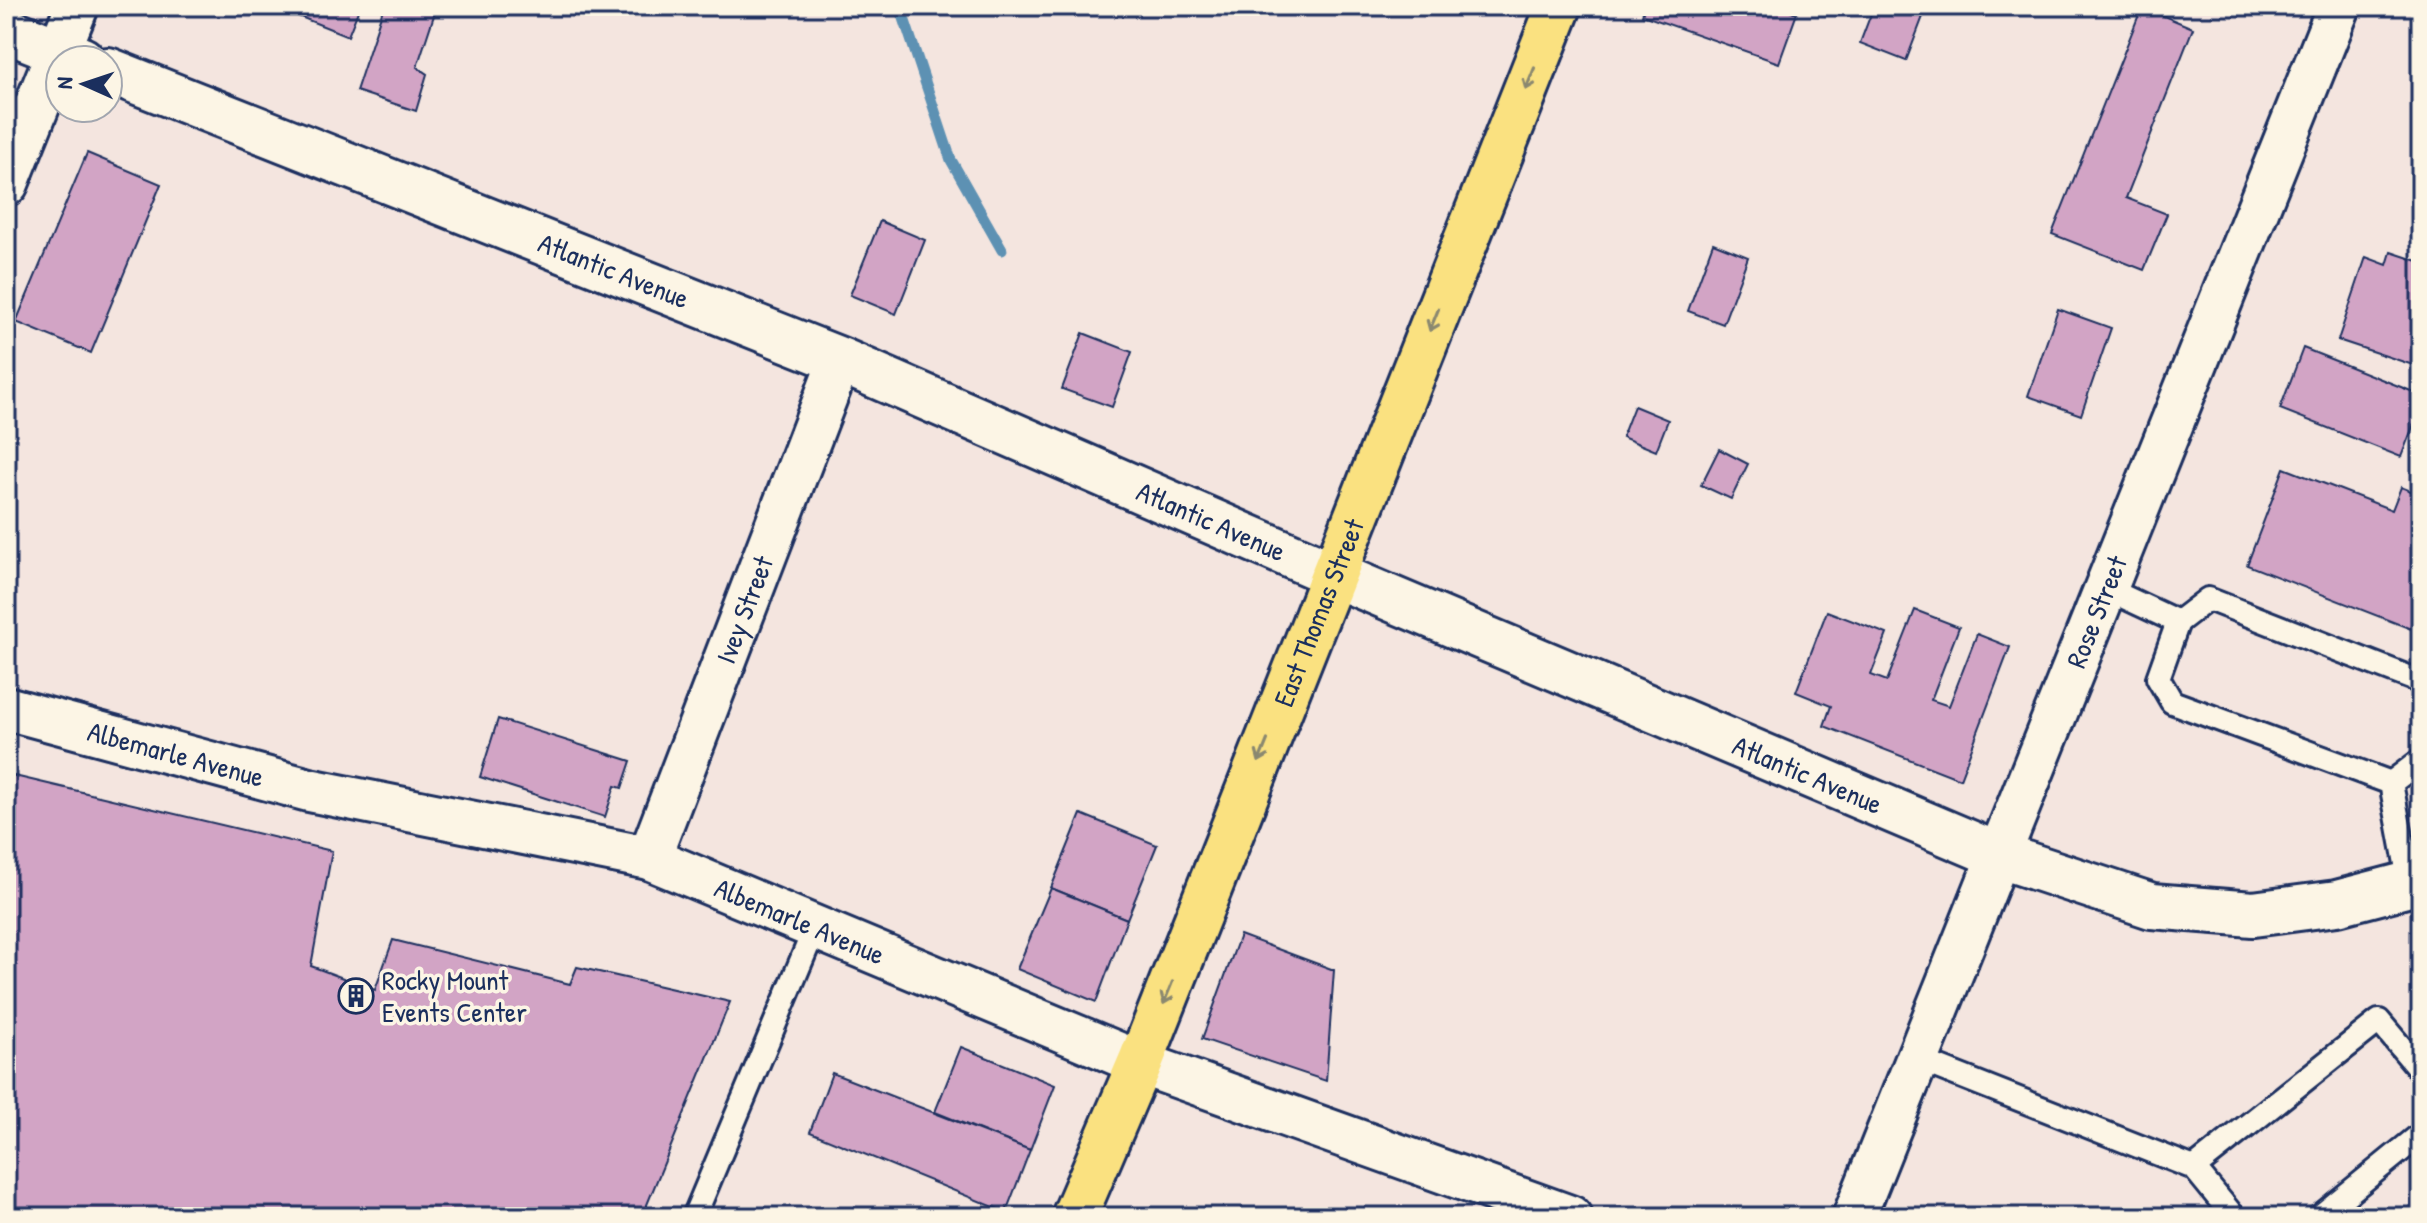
<svg xmlns="http://www.w3.org/2000/svg" width="2427" height="1223" viewBox="0 0 2427 1223" font-family="'Patrick Hand',sans-serif">
<rect width="100%" height="100%" fill="#f4e5df"/>
<filter id="ink" filterUnits="userSpaceOnUse"><feTurbulence type="fractalNoise" baseFrequency=".0125" numOctaves="2"/><feDisplacementMap in="SourceGraphic" scale="16" xChannelSelector="R" yChannelSelector="G"/><feConvolveMatrix kernelMatrix="1 2 1 2 8 2 1 2 1" color-interpolation-filters="sRGB"/></filter>
<g filter="url(#ink)">
<g fill="none" stroke-linecap="round" stroke-linejoin="round">
<path stroke="#5d91b3" stroke-width="11" d="M900,6L951,160L1002,250"/>
</g>
<g fill="#d2a4c5" stroke="#1b2f5e" stroke-width="2">
<path d="M273,6H360L348,36Z"/>
<path d="M384,6H437L417,67L427,74L416,111L356,91Z"/>
<path d="M1645,6H1777L1797,13L1779,63L1642,15Z"/>
<path d="M1874,6H1927L1906,61L1860,43Z"/>
<path d="M2142,7L2193,28L2126,198L2167,214L2144,270L2052,234Z"/>
<path d="M87,153L161,184L91,353L16,322Z"/>
<path d="M880,221L925,240L896,314L850,295Z"/>
<path d="M1713,243L1748,257L1723,324L1688,311Z"/>
<path d="M2391,252L2421,262V359L2419,367L2338,340L2366,257L2387,265Z"/>
<path d="M2058,309L2111,328L2081,415L2028,396Z"/>
<path d="M1083,333L1132,352L1112,407L1062,389Z"/>
<path d="M2303,348L2421,395V406L2401,457L2280,409Z"/>
<path d="M1634,406L1668,420L1656,451L1622,437Z"/>
<path d="M1719,449L1748,464L1731,499L1701,485Z"/>
<path d="M2284,468L2392,510L2401,487L2421,495V603L2411,629L2247,565Z"/>
<path d="M1915,610L1959,627L1931,700L1949,706L1977,634L2010,647L1960,779L1824,726L1831,706L1796,692L1827,611L1887,634L1871,675L1887,681Z"/>
<path d="M498,719L631,761L622,788L615,786L605,817L480,777Z"/>
<path d="M6,774L332,851L311,966L375,990L393,940L570,984L577,967L730,1002L642,1217H6Z"/>
<path d="M1081,814L1157,845L1127,919L1051,888Z"/>
<path d="M1051,888L1127,919L1096,1002L1017,969Z"/>
<path d="M1240,935L1334,970L1326,1081L1202,1039Z"/>
<path d="M961,1047L1055,1085L1030,1150L935,1112Z"/>
<path d="M832,1073L1030,1150L1006,1212L810,1132Z"/>
</g>
<g fill="none" stroke-linecap="round" stroke-linejoin="round">
<defs>
<g id="service">
<path d="M2105,588L2178,622L2158,678L2172,702L2391,783L2410,885"/>
<path d="M2178,622L2208,599L2421,682"/>
<path d="M2391,783L2421,760"/>
<path d="M1917,1059L2194,1168L2234,1217"/>
<path d="M2194,1168L2379,1021L2421,1071"/>
<path d="M694,1217L815,928"/>
<path d="M2319,1217L2421,1134"/>
</g>
<g id="minor">
<path d="M59,51L77,6"/>
<path id="s1" d="M6,708L309,790L649,858L1140,1063L1570,1217"/>
<path id="s2" d="M649,858L840,360"/>
<path id="s3" d="M1854,1217L2339,6"/>
</g>
<path id="tertiary" d="M6,183L59,51"/>
<g id="secondary">
<path d="M6,30L82,60"/>
<path id="s4" d="M108,70L840,360L1333,574L1998,855L2152,906L2253,914L2337,903L2421,881"/>
</g>
<g id="primary">
<path id="s5" d="M1074,1217L1140,1063L1559,6"/>
</g>
</defs>
<use href="#service" stroke="#1b2f5e" stroke-width="28"/>
<use href="#minor" stroke="#1b2f5e" stroke-width="48"/>
<use href="#tertiary" stroke="#1b2f5e" stroke-width="50"/>
<use href="#secondary" stroke="#1b2f5e" stroke-width="50"/>
<use href="#primary" stroke="#1b2f5e" stroke-width="50"/>
<use href="#service" stroke="#fcf5e5" stroke-width="22"/>
<use href="#minor" stroke="#fcf5e5" stroke-width="42"/>
<use href="#tertiary" stroke="#fcf5e5" stroke-width="44"/>
<use href="#secondary" stroke="#fcf5e5" stroke-width="44"/>
<use href="#primary" stroke="#fae180" stroke-width="44"/>
</g>
<defs><path id="oneway-shaft" d="M-6 0H5M1.5-3L5.5 0L1.5 3" fill="none" stroke-width="1.6" stroke-linecap="round" stroke-linejoin="round" transform="scale(2)"/></defs>
<g stroke="#8a886f">
<use href="#oneway-shaft" transform="translate(1530 79) rotate(112)"/>
<use href="#oneway-shaft" transform="translate(1434 320) rotate(112)"/>
<use href="#oneway-shaft" transform="translate(1263 751) rotate(112)"/>
<use href="#oneway-shaft" transform="translate(1168 993) rotate(112)"/>
</g>
</g>
<defs>
<symbol id="building-ring" viewBox="-11 -11 22 22"><circle r="9.5" fill="#fcf5e5" stroke="#1b2f5e" stroke-width="1.5"/><path d="M-4-6H4V6H1V3H-1V6H-4ZM-2.5-4.3h1.7v1.8h-1.7ZM.8-4.3h1.7v1.8H.8ZM-2.5-1h1.7V.8h-1.7ZM.8-1h1.7V.8H.8Z" fill="#1b2f5e"/></symbol>
</defs>
<g fill-rule="evenodd">
<use href="#building-ring" x="336" y="976" width="40" height="40"/>
</g>
<g text-anchor="middle" dominant-baseline="central" stroke-width="7" stroke-linejoin="round" paint-order="stroke">
<g font-size="28" fill="#1b2f5e" stroke="#fcf5e5">
<text stroke="none"><textPath href="#s4" startOffset="544">Atlantic Avenue</textPath></text>
<text stroke="none"><textPath href="#s4" startOffset="1192">Atlantic Avenue</textPath></text>
<text stroke="none"><textPath href="#s2" startOffset="266">Ivey Street</textPath></text>
<text stroke="none"><textPath href="#s3" startOffset="652">Rose Street</textPath></text>
<text stroke="none"><textPath href="#s5" startOffset="652">East Thomas Street</textPath></text>
<text stroke="none"><textPath href="#s1" startOffset="176">Albemarle Avenue</textPath></text>
<text stroke="none"><textPath href="#s4" startOffset="1840">Atlantic Avenue</textPath></text>
<text stroke="none"><textPath href="#s1" startOffset="824">Albemarle Avenue</textPath></text>
</g>
<g font-size="28" fill="#1b2f5e" stroke="#fcf5e5" text-anchor="start">
<text x="382" y="980">Rocky Mount<tspan x="382" dy="32">Events Center</tspan></text>
</g>
</g>
<rect width="2427" height="1223" fill="none" stroke="#fcf5e5" stroke-width="32"/>
<rect x="16" y="16" width="2395" height="1191" fill="none" stroke="#1b2f5e" stroke-width="3" filter="url(#ink)"/>
<g transform="translate(84 84) rotate(273)"><circle r="38" fill="#fcf5e5" stroke="#a2a6af" stroke-width="2"/>
<path d="M0-6L14 30L0 20L-14 30Z" fill="#1b2f5e"/>
<text y="-12" font-size="22" font-weight="bold" text-anchor="middle" fill="#1b2f5e">N</text>
</g>
</svg>
